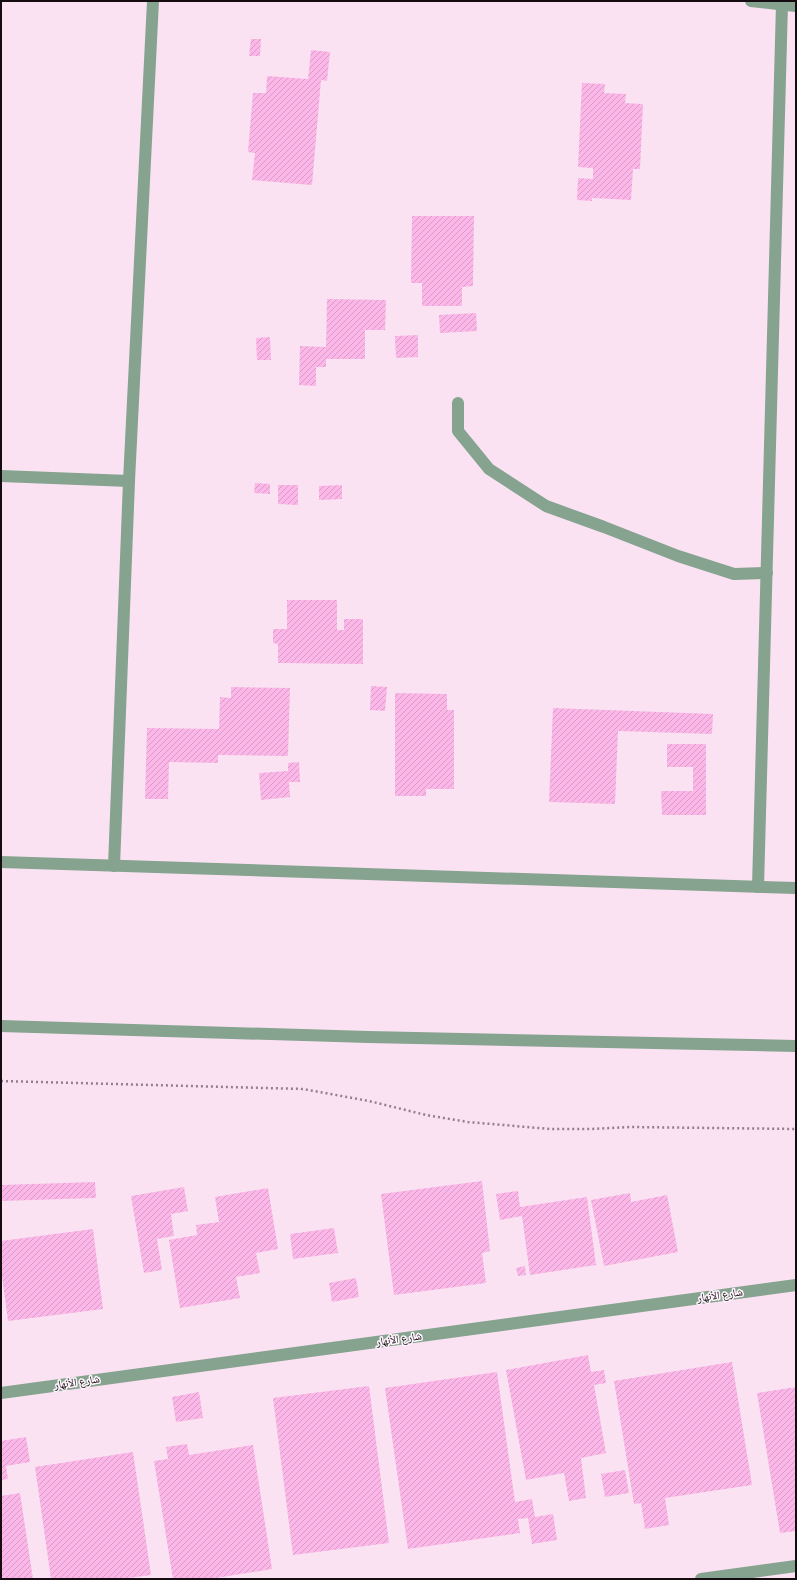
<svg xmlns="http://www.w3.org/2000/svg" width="797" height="1580" viewBox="0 0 797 1580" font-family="'Roboto Condensed','Noto Naskh Arabic',sans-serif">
<defs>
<pattern id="building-hatch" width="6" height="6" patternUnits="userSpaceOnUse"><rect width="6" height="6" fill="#fbb7e7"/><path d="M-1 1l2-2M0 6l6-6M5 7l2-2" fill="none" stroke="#d69cc5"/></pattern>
</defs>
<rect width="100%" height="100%" fill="#fbe2f3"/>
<g fill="url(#building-hatch)">
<path d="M251,39H261L260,56H249Z"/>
<path d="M311,50L330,52L327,81L321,80L312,185L252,180L255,153L248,152L253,93H266L267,76L308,79Z"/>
<path d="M582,83L605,84L604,93L626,94L625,103L643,104L640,169H633L631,200L592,198V201L577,200L578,178L593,179V168L578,167Z"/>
<path d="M412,216H474L473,286L462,287V306H422V283H411Z"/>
<path d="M327,299L386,300L385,330H365V359H326V367H316V386L299,385L300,346L326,347Z"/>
<path d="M476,313L477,331L440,333L439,315Z"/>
<path d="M418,335V357L396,358L395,336Z"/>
<path d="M270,337L271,360H257L256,338Z"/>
<path d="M255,483L270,484V494L254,493Z"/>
<path d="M278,485H298V505L278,504Z"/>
<path d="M342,485V499L319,500V486Z"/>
<path d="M287,600H337V630H344V619H363V664L278,663V644L273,643V629H287Z"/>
<path d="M371,686L387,687L385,711L370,710Z"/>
<path d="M231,687L290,688L288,756L218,755V763L169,762L168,799H145L147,728L219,729L220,697L231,698Z"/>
<path d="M395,693L447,694V710H454V789H426V796H395Z"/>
<path d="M553,708L713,714L712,734L618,731L615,804L549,802Z"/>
<path d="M667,744H706V815H662L661,791H693V767H667Z"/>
<path d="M299,762L300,782H289L290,797L261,800L259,773L288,771V763Z"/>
<path d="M482,1181L490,1251L482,1253L486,1283L394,1295L381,1194Z"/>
<path d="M95,1182L96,1198L1,1201V1185Z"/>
<path d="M184,1187L188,1211L171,1214L174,1236L157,1239L162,1270L144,1273L131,1196Z"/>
<path d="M268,1188L278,1249L256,1253L260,1273L236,1277L240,1298L180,1308L169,1240L197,1235L196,1225L219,1222L215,1197Z"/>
<path d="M518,1191L520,1207L587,1197L596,1265L530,1275L522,1216L500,1220L496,1194Z"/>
<path d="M630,1193L631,1202L667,1195L678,1252L604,1266L591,1200Z"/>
<path d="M334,1228L338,1253L293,1259L290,1234Z"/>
<path d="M93,1229L103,1309L8,1321L1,1268V1241Z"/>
<path d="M525,1266L526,1275L518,1276L516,1268Z"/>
<path d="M356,1278L359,1297L332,1302L329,1283Z"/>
<path d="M588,1355L591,1372L604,1370L606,1383L594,1385L606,1453L581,1458L586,1498L569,1501L564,1473L526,1480L506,1370Z"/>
<path d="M732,1362L752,1485L665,1498L669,1525L645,1529L641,1503L634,1504L614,1381Z"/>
<path d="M497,1372L515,1502L532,1499L535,1517L553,1514L557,1540L532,1544L528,1518L518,1519L520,1533L408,1549L385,1388Z"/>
<path d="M369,1386L389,1543L293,1555L273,1398Z"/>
<path d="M796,1387V1531L780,1533L757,1393Z"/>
<path d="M199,1392L203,1418L176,1422L172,1397Z"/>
<path d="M26,1437L30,1462L6,1466L8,1479L1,1480V1441Z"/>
<path d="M187,1444L189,1455L253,1445L272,1569L210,1579H173L154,1461L168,1459L166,1447Z"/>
<path d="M133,1452L151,1575L121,1579H51L35,1467Z"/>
<path d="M625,1470L629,1493L605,1497L601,1474Z"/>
<path d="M20,1493L33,1579H1V1496Z"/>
</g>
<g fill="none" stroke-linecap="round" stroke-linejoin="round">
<path stroke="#917f8b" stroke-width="2.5" stroke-dasharray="2 3" stroke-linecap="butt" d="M1,1081L303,1089L369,1101L426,1115L468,1122L550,1129H590L630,1127L796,1129"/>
<g stroke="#85a38e" stroke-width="12">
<path d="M751,1L796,6"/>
<path d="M458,403V431L489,469L546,506L604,527L678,556L734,574L767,573"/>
<path d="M1,476L129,481"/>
<path d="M1,862L796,888"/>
<path d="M114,866L129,481L153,1"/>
<path d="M758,887L782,4"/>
<path d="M1,1026L368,1037L796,1046"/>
<path d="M1,1393L796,1285"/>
<path d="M701,1579L796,1566"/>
</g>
</g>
<g text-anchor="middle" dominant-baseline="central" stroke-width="3" stroke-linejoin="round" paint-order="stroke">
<g font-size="11" fill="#140c11" stroke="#fef4fb">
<text transform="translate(720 1295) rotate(-8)">شارع الأنهار</text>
<text transform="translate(399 1339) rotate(-8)">شارع الأنهار</text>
<text transform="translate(77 1382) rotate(-8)">شارع الأنهار</text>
</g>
</g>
<rect width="797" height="1580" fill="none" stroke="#140c11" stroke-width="4"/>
</svg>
